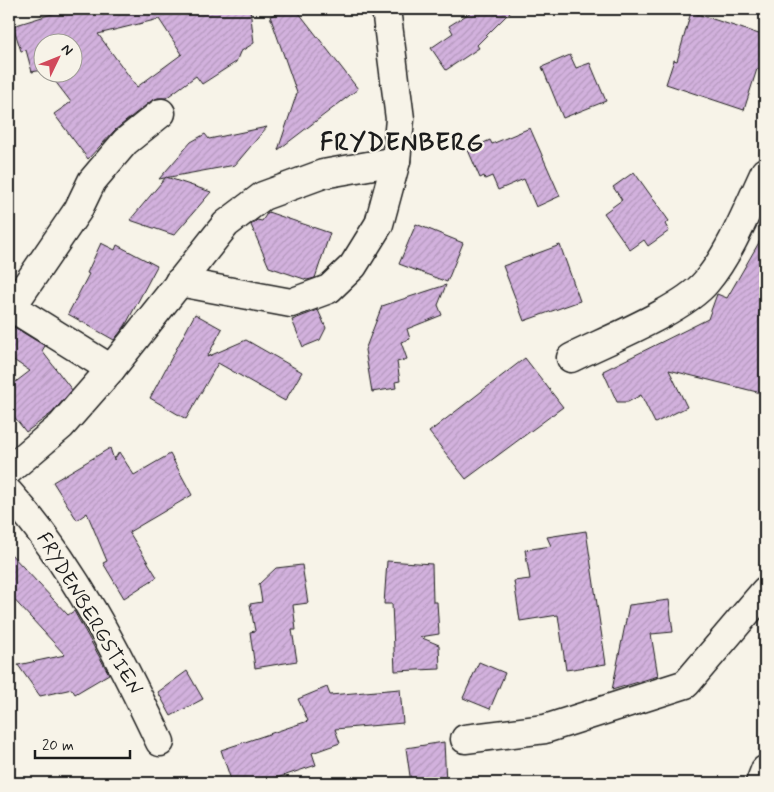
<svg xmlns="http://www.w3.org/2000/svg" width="774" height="792" viewBox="0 0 774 792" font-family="Mynerve,sans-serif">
<defs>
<pattern id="building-hatch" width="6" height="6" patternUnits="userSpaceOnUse" patternTransform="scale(1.25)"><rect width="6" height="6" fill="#d2b1dd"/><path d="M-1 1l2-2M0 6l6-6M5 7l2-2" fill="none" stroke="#b498bd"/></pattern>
</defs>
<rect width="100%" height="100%" fill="#f7f3e8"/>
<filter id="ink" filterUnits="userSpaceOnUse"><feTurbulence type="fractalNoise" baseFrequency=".02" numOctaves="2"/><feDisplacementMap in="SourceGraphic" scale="10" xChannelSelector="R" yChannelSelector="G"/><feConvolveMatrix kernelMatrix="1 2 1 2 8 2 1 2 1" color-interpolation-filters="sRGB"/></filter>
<g filter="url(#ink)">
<g fill="url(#building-hatch)" stroke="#1c1c1c" fill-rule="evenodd">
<path d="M68,9H250L254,43L240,52L236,62L202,84L196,76L166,98H158L151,101L115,130L88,159L54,114L71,102L48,72H72V42H42V70L32,72L26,50L21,51L13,26ZM159,19L182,54L137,87L98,34Z"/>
<path d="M292,9H296L358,89L278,150L297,93L270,16Z"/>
<path d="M476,9H513L477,45L479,48L446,70L431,48L453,33L449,26Z"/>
<path d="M691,12L765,36V71L757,69L744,110L666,84L674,60L677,61Z"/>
<path d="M570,55L576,68L590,63L606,101L563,118L542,67Z"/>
<path d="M267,127L235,165L159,179L191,142L205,134L209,139Z"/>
<path d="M530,128L560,196L536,207L524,179L498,190L492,176L485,179L484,176L480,178L468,150L490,140L492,144Z"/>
<path d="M634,172L669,221L665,224L669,231L648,246L644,240L630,250L604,213L622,200L613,187Z"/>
<path d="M166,177L211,192L174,235L130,220Z"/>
<path d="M268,212L330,233L315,278L307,280L269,267L251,225L257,220L262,221Z"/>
<path d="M416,224L463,243L447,282L399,264Z"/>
<path d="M765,232V394L669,370L687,407L655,423L641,395L628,402H617L603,371L708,319L717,294L727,298Z"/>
<path d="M101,243L115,250L117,245L157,266L125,326L114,340L68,314L89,274L87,273Z"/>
<path d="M560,245L580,301L524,321L503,266Z"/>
<path d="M446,285L438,305L442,315L407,329L410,339L401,342L407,359L397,362L400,381L395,382L396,388L372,392L365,350L382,306Z"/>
<path d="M318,310L326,328L320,340L303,347L292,320Z"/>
<path d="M195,314L222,329L207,357L246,340L302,372L285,401L218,363L186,419L150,398Z"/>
<path d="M14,327L45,346L42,351L72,390L52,413L26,432L9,410V387L30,371L9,357V336Z"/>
<path d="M525,358L563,407L466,479L429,432Z"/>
<path d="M110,448L114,460L119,452L134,475L170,454L192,495L129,532L157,577L124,598L103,563L107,561L87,513L77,520L53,482Z"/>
<path d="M586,531L606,664L566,670L558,615L520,621L514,581L530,579L525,550L551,546L547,537Z"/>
<path d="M9,552L68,615L74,611L109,674L75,694L72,689L40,696L18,665L65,655L9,594Z"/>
<path d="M387,561L432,564L433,602H437L439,634L420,637L439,645L440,669L395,671L392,604H384Z"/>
<path d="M302,565L308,603L293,605L296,630H292L297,661L255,668L250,632L255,631L250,604L262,602L259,584L276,568Z"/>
<path d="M669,600L673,632L651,634L658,676L612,690L629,605Z"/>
<path d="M479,662L505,673L490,709L463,698Z"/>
<path d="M187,671L203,699L171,716L158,692Z"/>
<path d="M327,687L330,695L400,689L403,723L335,729L340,743L312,753L316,765L262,783H232L221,750L308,721L298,699Z"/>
<path d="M444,742L446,783H411L406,748Z"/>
</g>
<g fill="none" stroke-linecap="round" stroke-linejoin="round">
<defs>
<g id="minor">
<path d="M179,282L291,303L329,289L353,266L379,224L396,161L400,119L386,9"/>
<path d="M13,308L111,369"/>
<path d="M9,311L78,210L92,181L125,142L161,113"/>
<path d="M571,358C605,341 683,310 706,282C730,254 749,206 765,172"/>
<path d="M9,470L61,426L111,369L226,224L263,196L323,174L396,161"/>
<path d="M9,493C73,565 119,655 160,742"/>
<path d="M465,739L545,729L686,684L765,591"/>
</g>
<path id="tertiary" d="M760,783L765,770"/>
</defs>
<use href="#minor" stroke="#1c1c1c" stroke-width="31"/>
<use href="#tertiary" stroke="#1c1c1c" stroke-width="31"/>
<use href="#minor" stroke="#f7f3e8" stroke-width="28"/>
<use href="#tertiary" stroke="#f7f3e8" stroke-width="28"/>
</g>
</g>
<g text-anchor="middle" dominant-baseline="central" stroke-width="4.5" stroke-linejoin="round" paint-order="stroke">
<g font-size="20" fill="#1c1c1c" stroke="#f7f3e8">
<text transform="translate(89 614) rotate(59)">FRYDENBERGSTIEN</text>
</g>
<g font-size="25" font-weight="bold" letter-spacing="1" fill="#1c1c1c" stroke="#f7f3e8">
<text x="402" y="143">FRYDENBERG</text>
</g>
</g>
<rect width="774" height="792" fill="none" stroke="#f7f3e8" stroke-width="30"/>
<rect x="15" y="15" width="744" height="762" fill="none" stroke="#1c1c1c" stroke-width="2" filter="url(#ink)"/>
<g transform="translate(58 58) rotate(47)"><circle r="24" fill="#f7f3e8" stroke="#9f9d96"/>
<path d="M0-4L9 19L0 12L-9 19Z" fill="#d1495b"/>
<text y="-8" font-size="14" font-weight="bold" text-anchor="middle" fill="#1c1c1c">N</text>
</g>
<path d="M35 750v8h95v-8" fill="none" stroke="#1c1c1c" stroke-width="2.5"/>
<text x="42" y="750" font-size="15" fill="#1c1c1c" stroke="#f7f3e8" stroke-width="4" paint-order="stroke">20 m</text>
</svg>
